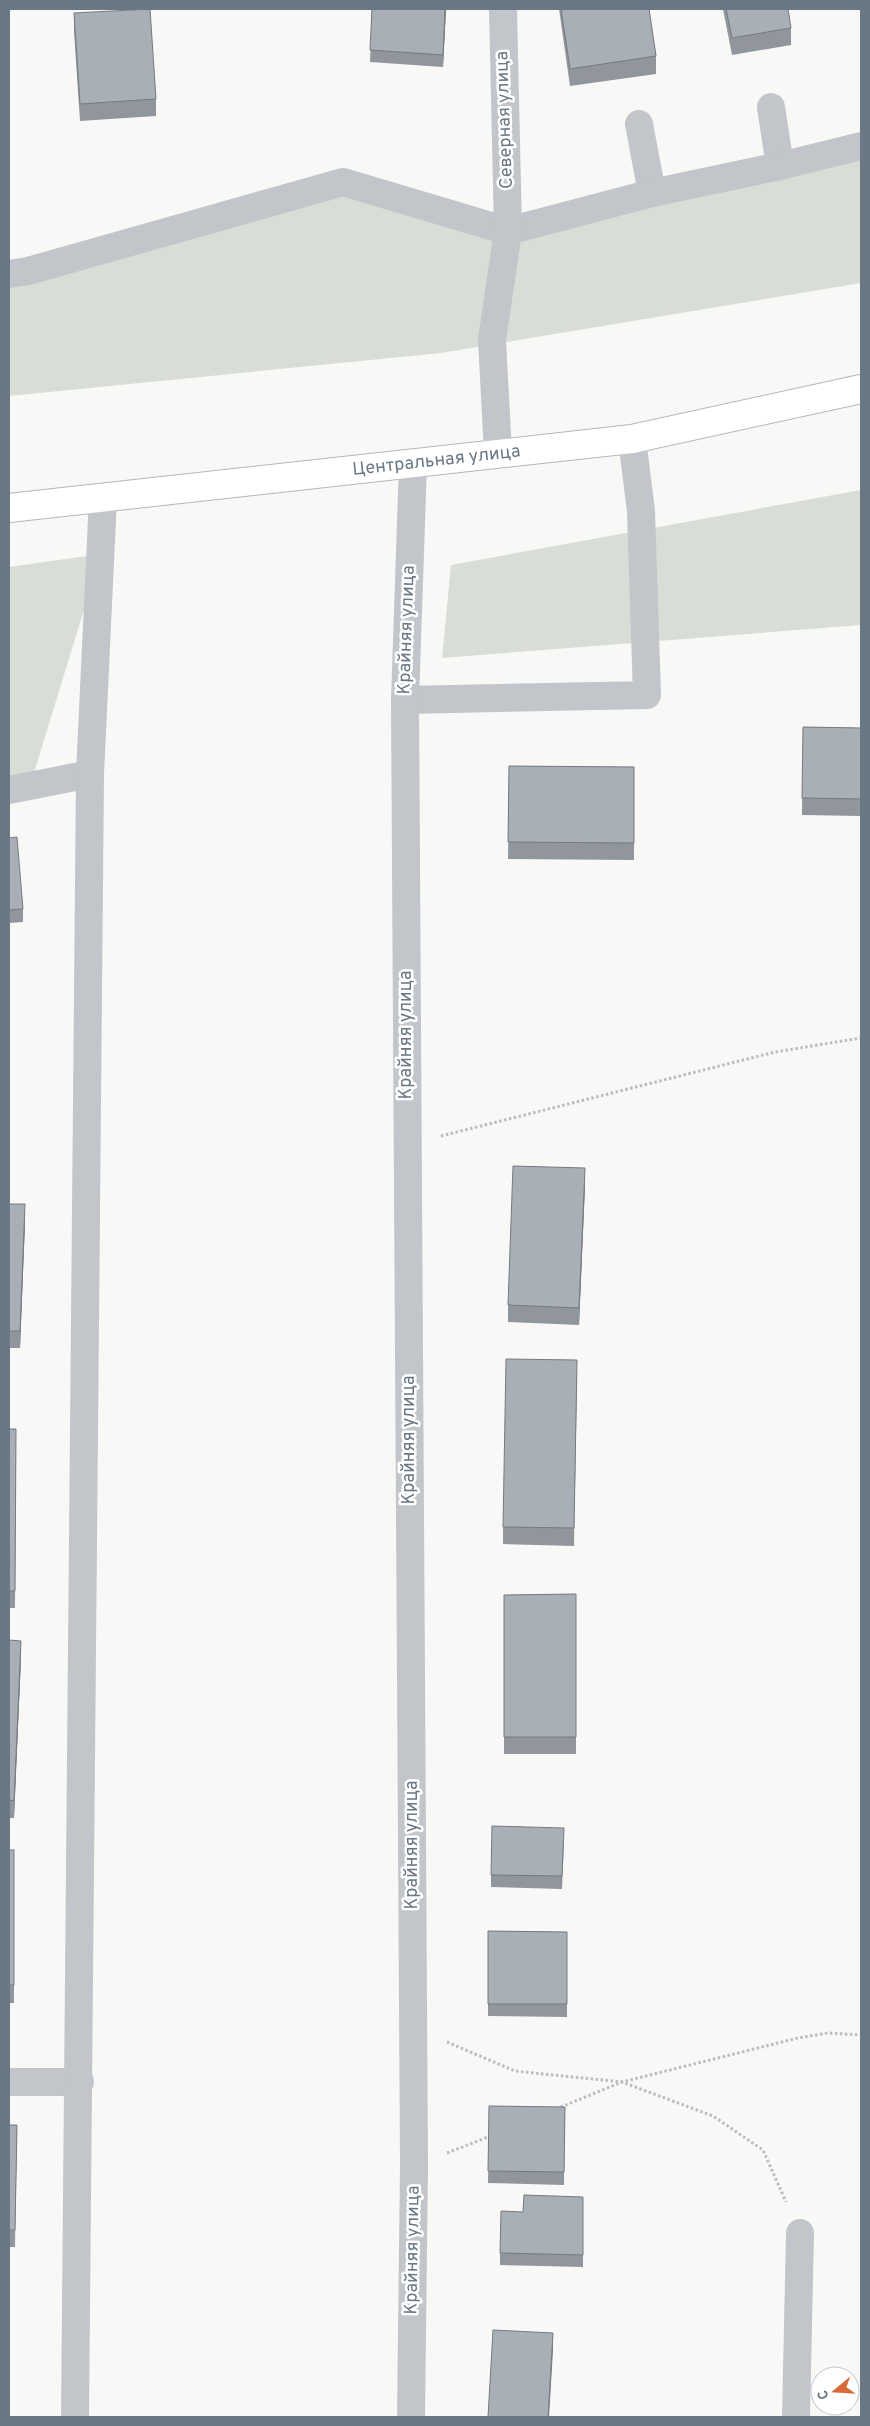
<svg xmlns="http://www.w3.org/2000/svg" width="870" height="2426" viewBox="0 0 870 2426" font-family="Overpass,sans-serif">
<rect width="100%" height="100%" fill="#f8f9f6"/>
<g fill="#d8ddd6">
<path d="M861,145V283L441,353L9,396V274L343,182L508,231Z"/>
<path d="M861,490V625L442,658L451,565Z"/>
<path d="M101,554L30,786L9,789V567Z"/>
</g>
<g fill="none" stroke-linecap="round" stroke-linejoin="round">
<defs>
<g id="major">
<path id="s1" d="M9,508L632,439L861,389"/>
</g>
</defs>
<use href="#major" stroke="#b4b7bc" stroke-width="30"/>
<g stroke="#babdbf" stroke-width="3" stroke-dasharray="2.5 2.5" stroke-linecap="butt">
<path d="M441,1136L775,1052L861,1038"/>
<path d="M447,2042L515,2071L622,2082L713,2116L763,2150L786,2202"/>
<path d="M556,2109L622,2082L798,2038L828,2033L861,2035"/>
<path d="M447,2153L493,2135"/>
</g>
<g stroke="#c2c5c9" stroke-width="28">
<path d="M771,107L780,166"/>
<path d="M639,124L652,193"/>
<path d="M9,274L28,271L343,182L508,231L652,193L780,166L861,146"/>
<path d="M498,453L492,340L508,231L503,9"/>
<path d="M405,700L647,695L641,511L632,439"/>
<path d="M9,790L90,774"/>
<path d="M9,2082H80"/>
<path d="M75,2417L90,774L103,498"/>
<path d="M411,2417L414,2166L405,700L413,463"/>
<path d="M796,2417L800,2233"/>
</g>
<use href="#major" stroke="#fff" stroke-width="28"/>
</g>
<g fill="#91969d">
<path d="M372,9H446L443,67L370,62Z"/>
<path d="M559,9H649L656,56V74L570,86Z"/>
<path d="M723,9H788L791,28V45L732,55Z"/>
<path d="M74,13L156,99V116L80,121L74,31Z"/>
<path d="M803,727L861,728V816L802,815Z"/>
<path d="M509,766L634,767V860L508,859Z"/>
<path d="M9,838L23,909V922L9,923Z"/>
<path d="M585,1185L579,1325L508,1322V1305Z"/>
<path d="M9,1204L25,1222L20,1348H9Z"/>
<path d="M577,1377L574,1546L503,1544V1527Z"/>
<path d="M9,1429H16L15,1608H9Z"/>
<path d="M576,1594V1754H504V1595Z"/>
<path d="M9,1640L21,1658L14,1818H9Z"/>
<path d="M564,1840L562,1889L491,1887V1875Z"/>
<rect x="9" y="1850" width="5" height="153"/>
<path d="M488,1931L567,1932V2017L488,2016Z"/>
<path d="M489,2106L565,2107L564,2185L488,2183Z"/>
<path d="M9,2125H17L15,2247H9Z"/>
<path d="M583,2197V2267L500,2265V2253L523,2212Z"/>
</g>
<g fill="#767a7f">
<path d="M445,9H446L443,67V55Z"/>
<path d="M585,1168V1185L579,1325V1308Z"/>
<path d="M25,1204V1222L20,1348V1331Z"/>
<path d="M21,1641V1658L14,1818V1801Z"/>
<path d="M553,2333V2350L549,2417H548Z"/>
</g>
<g fill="#a9afb6" stroke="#767a7f">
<path d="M150,9L156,99L80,104L74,13Z"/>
<path d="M372,9H445L443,55L370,50Z"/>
<path d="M561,9H649L656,56L570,69Z"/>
<path d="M726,9H788L791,28L732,38Z"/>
<path d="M803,727L861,728V799L802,798Z"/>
<path d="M509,766L634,767V843L508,842Z"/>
<path d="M17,837L23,909L9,910V838Z"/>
<path d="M513,1166L585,1168L579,1308L508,1305Z"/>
<path d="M9,1204H25L20,1331H9Z"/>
<path d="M506,1359L577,1360L574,1528L503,1527Z"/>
<path d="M9,1429H16L15,1591H9Z"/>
<path d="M576,1594V1737H504V1595Z"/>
<path d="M9,1640L21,1641L14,1801L9,1800Z"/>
<path d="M492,1826L564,1828L562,1876L491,1875Z"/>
<rect x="9" y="1850" width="5" height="135"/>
<path d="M488,1931L567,1932V2004H488Z"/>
<path d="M489,2106L565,2107L564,2172L488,2171Z"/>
<path d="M9,2125H17L15,2230H9Z"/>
<path d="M524,2195L583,2197V2255L500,2253L501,2211L523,2212Z"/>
<path d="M493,2330L553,2333L548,2417H488Z"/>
</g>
<g text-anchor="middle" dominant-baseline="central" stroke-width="5" stroke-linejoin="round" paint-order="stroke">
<g font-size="18" fill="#6a7785" stroke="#fff">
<text transform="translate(505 120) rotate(-92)">Северная улица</text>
<text stroke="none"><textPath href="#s1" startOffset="430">Центральная улица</textPath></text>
<text transform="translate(407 630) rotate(-88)">Крайняя улица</text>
<text transform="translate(406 1035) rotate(-90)">Крайняя улица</text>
<text transform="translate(409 1440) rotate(-90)">Крайняя улица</text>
<text transform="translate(412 1845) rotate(-90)">Крайняя улица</text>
<text transform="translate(413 2250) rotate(-89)">Крайняя улица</text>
</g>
</g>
<rect width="870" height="2426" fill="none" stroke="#6a7785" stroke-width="20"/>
<g transform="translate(835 2391) rotate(252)"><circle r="24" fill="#ffffff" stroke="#c3c9ce"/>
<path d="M0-4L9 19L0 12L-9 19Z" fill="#d86a37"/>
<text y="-8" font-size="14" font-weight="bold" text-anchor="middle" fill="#6a7785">С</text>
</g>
</svg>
